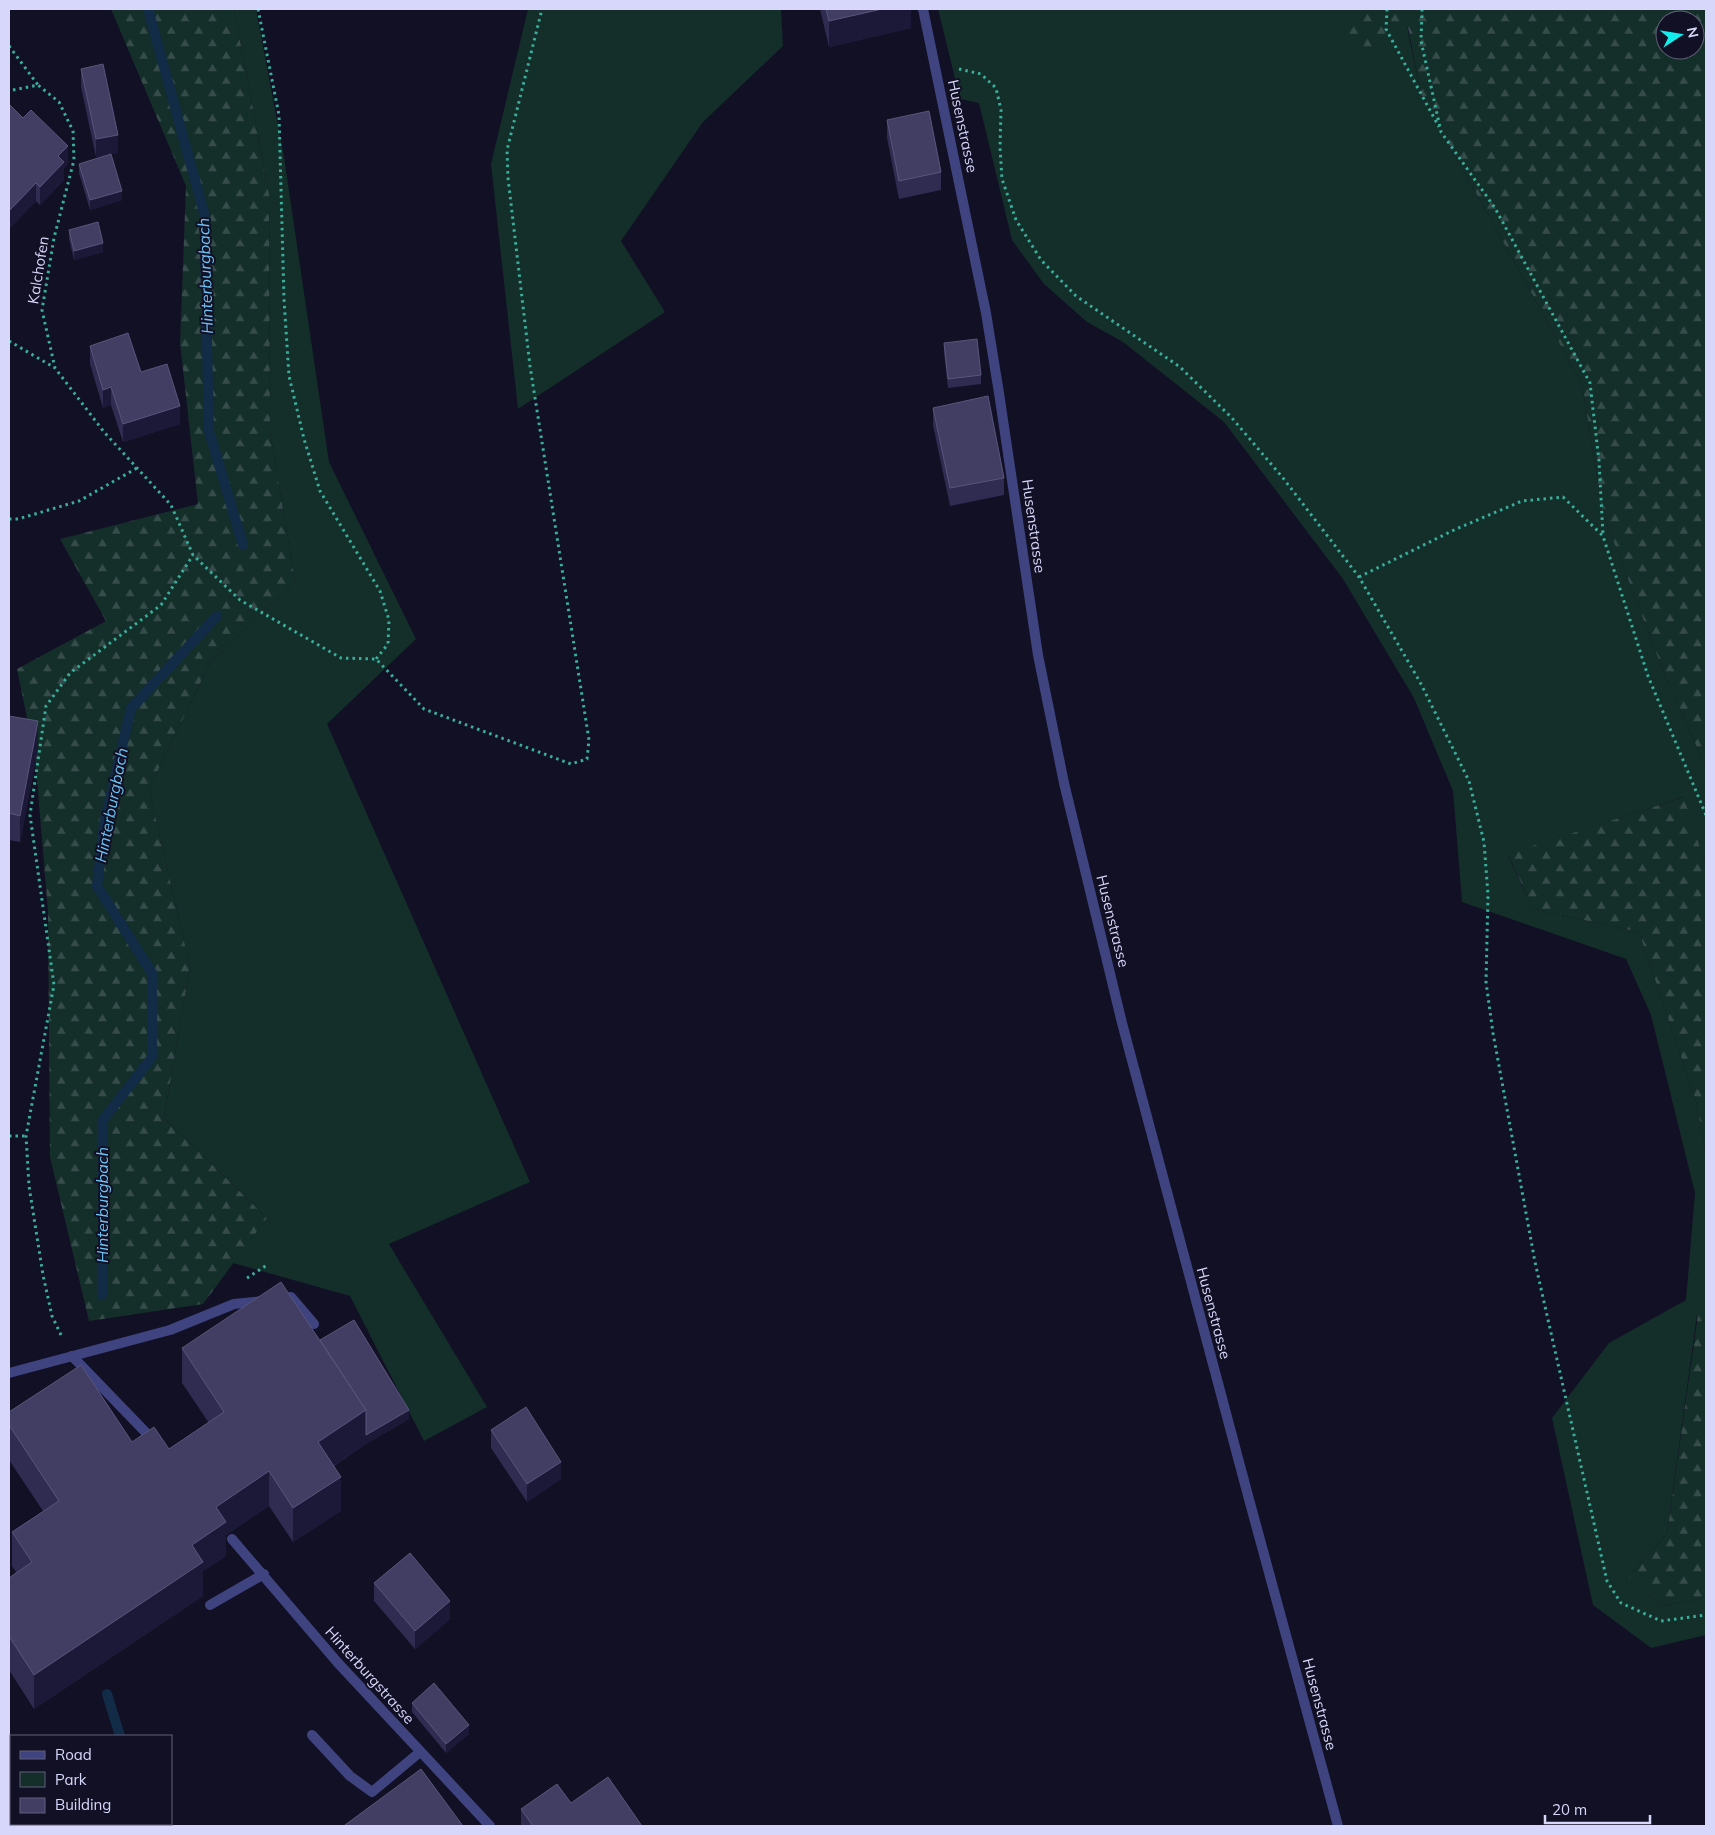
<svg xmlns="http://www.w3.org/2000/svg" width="1715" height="1835" viewBox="0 0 1715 1835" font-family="Mulish,sans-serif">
<defs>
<pattern id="forest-firs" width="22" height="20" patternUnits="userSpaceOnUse" patternTransform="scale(1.25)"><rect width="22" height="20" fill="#142e2a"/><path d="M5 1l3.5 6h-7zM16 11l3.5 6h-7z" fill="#354c4a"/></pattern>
</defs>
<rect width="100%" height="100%" fill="#121024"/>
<g fill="#142e2a">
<path d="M234,9H256L284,157L329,462L416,639L327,724L530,1182L389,1244L487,1407L424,1441L350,1296L233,1263L267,1218L164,1118L190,967L149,789L210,663L295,581L270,432L269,194Z"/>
<path d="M528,9H781L783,46L703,122L621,241L665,312L518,409L491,164Z"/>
<path d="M938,9H1347V42L1407,26L1421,94L1582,384L1603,514L1664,673L1706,768V867L1683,797L1508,855L1533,909L1639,932L1696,1101L1706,1154V1315H1697L1667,1534L1628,1577L1662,1606L1706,1597V1635L1651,1648L1593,1605L1552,1418L1609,1343L1686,1300L1695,1193L1651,1015L1626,959L1462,902L1453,791L1414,698L1343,579L1224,422L1123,342L1087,322L1044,284L1012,240L979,103L960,99Z"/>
</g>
<g fill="url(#forest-firs)" fill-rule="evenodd">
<path d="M111,9H234L269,194L270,432L295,581L210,663L149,789L190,967L164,1118L267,1218L203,1304L89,1321L50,1157L48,911L35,757L17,669L106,621L60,539L198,504L180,343L186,186Z"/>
<path d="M1347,9H1706V768L1664,673L1603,514L1582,384L1421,94L1408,27L1371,58L1347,42ZM1665,20H1695V50H1665Z"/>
<path d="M1684,797L1706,867V1154L1696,1101L1639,932L1533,909L1508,854Z"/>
<path d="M1698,1314L1706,1315V1597L1662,1606L1628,1577L1667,1534Z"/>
</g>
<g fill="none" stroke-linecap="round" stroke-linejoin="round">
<g stroke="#122b47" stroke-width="10">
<path d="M148,9L204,213L209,431L243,545"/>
<path d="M102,1295V1121L152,1057V973L97,886L104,824L131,708L217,616"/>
<path d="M107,1694L120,1736"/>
<path d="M158,1824L161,1826"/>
</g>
<g stroke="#38ae9b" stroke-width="3" stroke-dasharray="2.5 4" stroke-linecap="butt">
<path d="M258,9L279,115L284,299L289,376L304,439L320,491L380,591L389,620L388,644L376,659"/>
<path d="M1387,9L1386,29L1439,127"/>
<path d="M1422,9L1421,41L1441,132L1495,208L1590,383L1599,461L1603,535"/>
<path d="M9,46L38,85"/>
<path d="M959,69L981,74L996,88L1001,110L1000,147L1002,179L1016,220L1041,260L1076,296L1180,367L1232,418L1283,478L1359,577L1420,682L1469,781L1484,842L1488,895L1486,982L1493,1033L1535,1262L1607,1581L1621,1603L1661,1621L1706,1615"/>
<path d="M13,90L38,85L59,102L73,131L74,160L54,238L42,310L55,368L104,432L171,505L193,555L240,600L341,658L376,659L424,709L571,764L587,759L589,740L530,366L508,178L507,150L542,9"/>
<path d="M9,341L55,368"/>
<path d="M9,519H18L79,501L137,468"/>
<path d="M1359,577L1456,529L1522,501L1563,497L1603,536L1648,676L1706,815"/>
<path d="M9,1136H26"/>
<path d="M247,1278L267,1265"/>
<path d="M61,1335L52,1316L43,1275L29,1186L26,1136L54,985L30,815L46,706L70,673L161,605L193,555"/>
</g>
<g stroke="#3f437f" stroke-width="10">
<path d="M285,1298L291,1297L314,1324"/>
<path d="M9,1373L170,1330L234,1304L263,1301"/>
<path d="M210,1605L264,1574"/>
<path d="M312,1735L350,1776L372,1792L420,1752"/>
</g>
<g stroke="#3f437f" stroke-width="10">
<path d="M923,9L986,313L999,393L1038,655L1064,783L1122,1023L1250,1503L1338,1826"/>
<path d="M72,1356L155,1442"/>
<path d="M232,1539L338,1663L490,1826"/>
</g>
</g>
<g fill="#2f2b51">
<path d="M820,9H911V28L829,47Z"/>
<path d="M81,69L118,153L111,154L122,200L90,210L79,173V164L111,154L96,157L81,87Z"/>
<path d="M9,104L68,164L64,168V180L40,205L36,201L9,229Z"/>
<path d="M887,120L941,172V190L899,199L887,138Z"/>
<path d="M69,230L103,252L74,260L69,239Z"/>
<path d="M944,343L981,375V384L948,388L944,352Z"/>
<path d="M90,346L141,372L180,424L123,442L111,405L103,408L90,364Z"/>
<path d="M933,408L1004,478V495L950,506L933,425Z"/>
<path d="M9,716L38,748L20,842L9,840Z"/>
<path d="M320,1340L409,1419L366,1444L334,1466L341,1511L293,1542L269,1506L226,1535V1556L203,1571V1596L34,1709L9,1670V1578L16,1572L12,1566V1532L43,1511L9,1460V1412L132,1442L169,1449L209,1423L182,1383V1348Z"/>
<path d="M491,1430L561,1479L527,1502L491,1448Z"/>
<path d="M374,1583L450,1619L415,1649L374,1601Z"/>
<path d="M412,1703L469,1734L446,1753L412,1712Z"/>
<path d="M571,1803L642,1826H521V1809Z"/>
</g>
<g fill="#1c1837">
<path d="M882,9H911V28L829,47V21Z"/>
<path d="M118,135V153L96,157V139Z"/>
<path d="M68,146V164L64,168V180L40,205V187L58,156Z"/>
<path d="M36,183V201L9,229V211Z"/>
<path d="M122,191V200L90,210V200Z"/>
<path d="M103,243V252L74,260V251Z"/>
<path d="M111,387V405L103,408V390Z"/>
<path d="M180,406V424L123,442V424Z"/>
<path d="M38,721V748L20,842V816Z"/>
<path d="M366,1410H409V1419L366,1444L318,1476V1442Z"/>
<path d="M561,1462V1479L527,1502V1484Z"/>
<path d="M269,1471V1506L226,1535V1556L203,1571V1596L34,1709V1675L192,1545L216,1507Z"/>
<path d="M341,1477V1511L293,1542V1508Z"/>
<path d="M450,1601V1619L415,1649V1631Z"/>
<path d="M469,1725V1734L446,1753V1744Z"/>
</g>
<g fill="#413d63" stroke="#58567b">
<path d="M826,9H882L829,21Z"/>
<path d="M103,64L118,135L96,139L81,69Z"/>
<path d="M9,104L23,118L31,110L68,146L58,156L64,162L40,187L36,183L9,211Z"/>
<path d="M929,111L941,172L899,181L887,120Z"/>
<path d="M111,154L122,191L90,200L79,164Z"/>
<path d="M98,222L103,243L74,251L69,230Z"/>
<path d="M128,333L141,372L167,364L180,406L123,424L111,387L103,390L90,346Z"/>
<path d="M977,339L981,375L948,379L944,343Z"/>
<path d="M988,396L1004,478L950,488L933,408Z"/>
<path d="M9,716L38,721L20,816L9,813Z"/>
<path d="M281,1282L366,1410L318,1442L341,1477L293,1508L269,1471L216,1507L226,1522L192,1545L203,1562L34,1675L9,1636V1578L32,1562L12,1532L59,1501L9,1425V1412L81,1365L132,1442L154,1427L169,1449L224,1412L182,1348Z"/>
<path d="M354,1320L409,1410L366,1435V1410L320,1340Z"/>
<path d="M526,1407L561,1462L527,1484L491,1430Z"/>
<path d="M410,1553L450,1601L415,1631L374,1583Z"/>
<path d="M434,1683L469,1725L446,1744L412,1703Z"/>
<path d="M421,1769L463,1826H346L345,1825Z"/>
<path d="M608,1777L642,1826H533L521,1809L557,1784L571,1803Z"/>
</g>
<g text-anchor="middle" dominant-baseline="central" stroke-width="4" stroke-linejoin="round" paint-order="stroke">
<g font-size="15" fill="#d7d7fc" stroke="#121024">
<text transform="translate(963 126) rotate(78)">Husenstrasse</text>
<text transform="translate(38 270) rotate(-81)">Kalchofen</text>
<text transform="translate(1034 526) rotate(82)">Husenstrasse</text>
<text transform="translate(1113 921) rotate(76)">Husenstrasse</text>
<text transform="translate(1214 1313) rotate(75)">Husenstrasse</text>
<text transform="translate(370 1675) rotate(48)">Hinterburgstrasse</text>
<text transform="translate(1320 1704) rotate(75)">Husenstrasse</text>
</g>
<g font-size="16" font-style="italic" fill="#6cc3f4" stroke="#121024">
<text transform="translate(205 276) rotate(-92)">Hinterburgbach</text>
<text transform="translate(111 805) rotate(-79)">Hinterburgbach</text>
<text transform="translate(102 1205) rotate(-90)">Hinterburgbach</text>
</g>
</g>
<rect width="1715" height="1835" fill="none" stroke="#d7d7fc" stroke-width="20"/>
<rect x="10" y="1735" width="162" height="90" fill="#121024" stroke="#61607a"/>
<rect x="20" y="1751" width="25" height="8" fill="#3f437f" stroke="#61607a"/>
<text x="55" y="1760" font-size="15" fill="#d7d7fc">Road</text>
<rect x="20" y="1772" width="25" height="15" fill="#142e2a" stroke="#61607a"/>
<text x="55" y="1785" font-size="15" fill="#d7d7fc">Park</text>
<rect x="20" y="1798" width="25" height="15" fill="#413d63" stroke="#61607a"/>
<text x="55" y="1810" font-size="15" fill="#d7d7fc">Building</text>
<g transform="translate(1680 35) rotate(78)"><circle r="24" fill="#121024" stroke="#61607a"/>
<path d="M0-4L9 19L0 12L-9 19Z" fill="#12edec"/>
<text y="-8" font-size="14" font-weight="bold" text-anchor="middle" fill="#d7d7fc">N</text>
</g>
<path d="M1545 1815v8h105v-8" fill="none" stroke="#d7d7fc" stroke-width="2.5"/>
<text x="1552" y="1815" font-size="15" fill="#d7d7fc" stroke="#121024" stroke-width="4" paint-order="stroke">20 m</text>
</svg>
